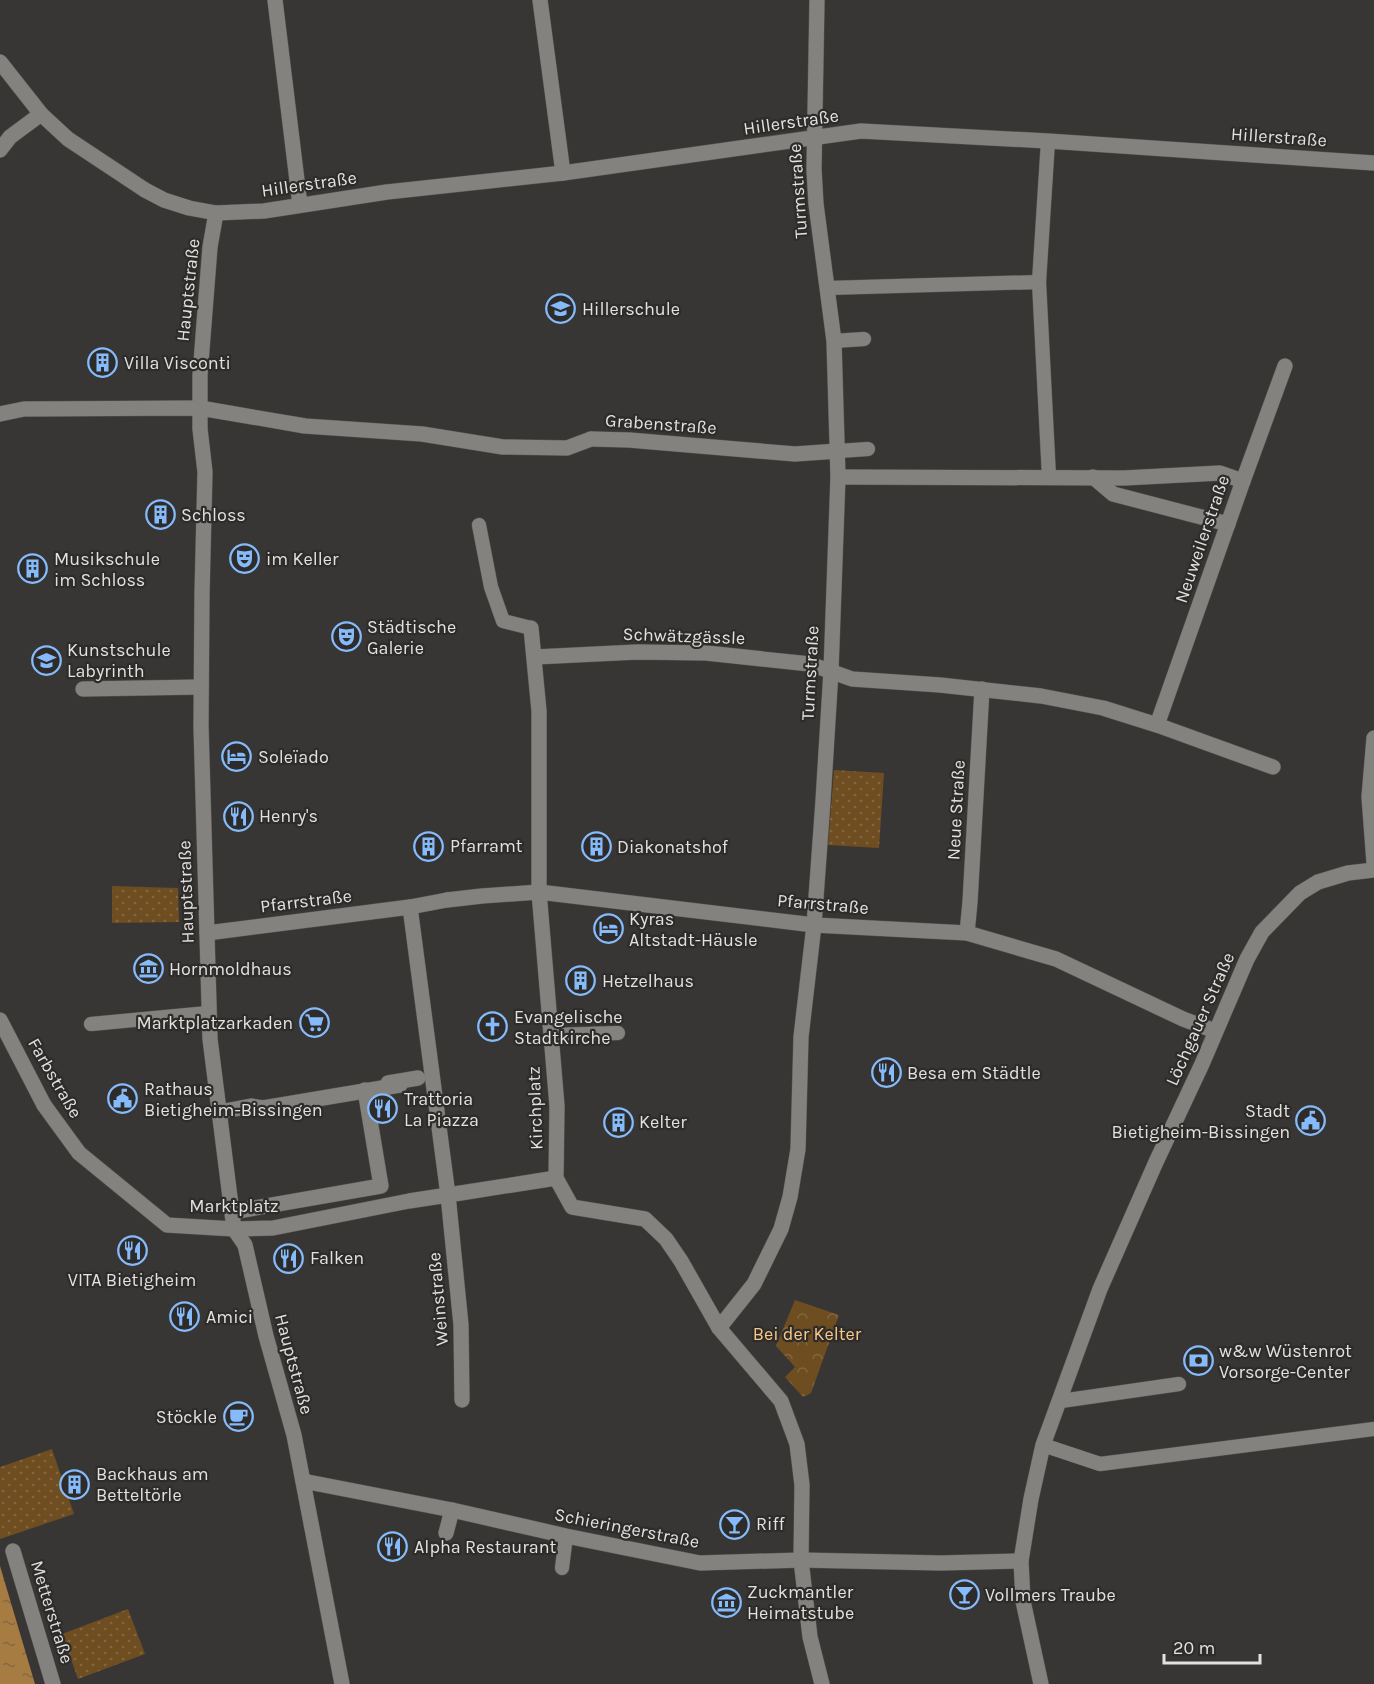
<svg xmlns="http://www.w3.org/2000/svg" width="1374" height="1684" viewBox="0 0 1374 1684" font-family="Karla,sans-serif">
<defs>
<pattern id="park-crowns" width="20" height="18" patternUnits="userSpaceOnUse" patternTransform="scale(1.5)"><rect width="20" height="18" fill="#6e4d20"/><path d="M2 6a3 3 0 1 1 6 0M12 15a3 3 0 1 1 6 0" fill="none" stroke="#836640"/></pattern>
<pattern id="garden-dots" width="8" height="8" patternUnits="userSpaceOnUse" patternTransform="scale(1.5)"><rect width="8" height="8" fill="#6e4d20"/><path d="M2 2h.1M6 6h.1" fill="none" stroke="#836640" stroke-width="1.8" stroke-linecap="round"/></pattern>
<pattern id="water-ripples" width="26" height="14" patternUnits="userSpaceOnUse" patternTransform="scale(1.5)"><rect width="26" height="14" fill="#a67c43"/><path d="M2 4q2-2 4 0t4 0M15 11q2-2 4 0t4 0" fill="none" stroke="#846843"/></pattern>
</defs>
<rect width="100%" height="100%" fill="#383634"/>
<path fill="url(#park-crowns)" d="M795,1300L839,1315L811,1393L803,1397L785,1377L795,1367L776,1346Z"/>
<g fill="url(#garden-dots)">
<path d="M834,770L884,773L879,848L828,845Z"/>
<path d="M112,886L178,888L179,922L112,923Z"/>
<path d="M52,1449L74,1514L0,1539V1467Z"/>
<path d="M128,1609L145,1654L78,1679L62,1634Z"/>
</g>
<path fill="url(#water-ripples)" d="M0,1566L35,1684H0Z"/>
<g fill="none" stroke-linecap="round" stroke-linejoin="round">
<defs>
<g id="service">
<path d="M1048,141L1039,282L1049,477"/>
<path d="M827,288L1039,282"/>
<path d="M834,341L864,339"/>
<path d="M838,451L868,449"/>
<path d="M479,525L491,587L503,621L531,628"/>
<path d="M91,1024L208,1013"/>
<path d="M552,1035L618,1033"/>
<path d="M1061,1401L1179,1384"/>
<path d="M1043,1445L1100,1464L1374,1429"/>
<path d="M562,1568L566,1536"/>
</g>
<g id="pedestrian">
<path d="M216,213L210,247L200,375V429L205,472L202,594L201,726L210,1039L234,1229L245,1245L266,1336L294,1435L342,1684"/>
<path d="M0,414L24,409L200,408L305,426L422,434L503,447L567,448L591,439"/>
<path d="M83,689L201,687"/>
<path d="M207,933L410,907L447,900"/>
<path d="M388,1083L418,1078"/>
<path d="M44,1105L79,1153L167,1225L234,1229L273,1228L409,1201L448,1195L410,907"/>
<path d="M219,1112L251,1106L263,1108L400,1085"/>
<path d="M232,1212L381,1186L365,1090"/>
<path d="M303,1481L452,1510L566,1536L700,1563L801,1560"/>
<path d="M446,1533L452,1510"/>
</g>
<g id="minor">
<path d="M275,0L300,205"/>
<path d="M540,0L563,173"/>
<path d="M0,150L10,137L41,114"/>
<path d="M591,439L629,440L795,454L838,451"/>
<path d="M838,477L1124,478L1220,473L1243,481"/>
<path d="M1093,477L1113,494L1228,524"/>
<path d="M531,628L539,711V892L557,1106L556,1178L572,1207L645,1219L666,1239L681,1261L719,1328L781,1401L797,1444L802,1485L801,1560L810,1637L822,1684"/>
<path d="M535,657L637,652L706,653L810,664L852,679L940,685L1041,696L1103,708L1157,725L1273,767"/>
<path d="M1157,725L1243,481L1285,366"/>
<path d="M447,900L482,896L539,892L814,925L967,933L1056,959L1183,1019L1215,1031"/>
<path d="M967,933L970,902L982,689"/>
<path d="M0,1020L44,1105"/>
<path d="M719,1328L754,1284L781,1229L790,1197L798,1149L801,1037L814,925L823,801L831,671L838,477L834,341L816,204L814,169L817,0"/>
<path d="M462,1400L461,1325L448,1195L556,1178"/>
<path d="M13,1551L53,1684"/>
<path d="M801,1560L941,1563L1021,1561"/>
<path d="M1041,1684L1023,1601L1021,1561L1031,1499L1043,1445L1100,1289L1156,1162L1202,1064L1247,959L1262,932L1300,893L1318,882L1348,873L1374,870"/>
</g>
<path id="tertiary" d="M0,62L41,114L68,139L145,190L164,200L189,208L216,213L264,211L387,192L563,173L861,131L1048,141L1374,163"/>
<path id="secondary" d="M1374,738L1369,797L1374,863"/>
</defs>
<use href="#service" stroke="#575552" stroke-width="15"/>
<use href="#pedestrian" stroke="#575552" stroke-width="16"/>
<use href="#minor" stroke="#575552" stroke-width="16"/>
<use href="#tertiary" stroke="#575552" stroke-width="16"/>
<use href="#secondary" stroke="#575552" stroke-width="16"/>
<use href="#service" stroke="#84827f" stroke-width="14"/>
<use href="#pedestrian" stroke="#84827f" stroke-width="15"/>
<use href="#minor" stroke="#84827f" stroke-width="15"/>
<use href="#tertiary" stroke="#84827f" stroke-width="15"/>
<use href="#secondary" stroke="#84827f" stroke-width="15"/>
</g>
<defs>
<symbol id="school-ring" viewBox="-11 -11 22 22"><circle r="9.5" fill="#2e2c2a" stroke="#85bbfb" stroke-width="1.5"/><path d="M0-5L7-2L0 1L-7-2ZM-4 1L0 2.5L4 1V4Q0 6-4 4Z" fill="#85bbfb"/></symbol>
<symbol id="building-ring" viewBox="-11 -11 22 22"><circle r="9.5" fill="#2e2c2a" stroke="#85bbfb" stroke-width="1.5"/><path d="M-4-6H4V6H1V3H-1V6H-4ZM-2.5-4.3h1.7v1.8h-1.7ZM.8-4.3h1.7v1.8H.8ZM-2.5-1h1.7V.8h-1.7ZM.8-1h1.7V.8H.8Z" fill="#85bbfb"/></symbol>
<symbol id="theatre-ring" viewBox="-11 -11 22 22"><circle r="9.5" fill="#2e2c2a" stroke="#85bbfb" stroke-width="1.5"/><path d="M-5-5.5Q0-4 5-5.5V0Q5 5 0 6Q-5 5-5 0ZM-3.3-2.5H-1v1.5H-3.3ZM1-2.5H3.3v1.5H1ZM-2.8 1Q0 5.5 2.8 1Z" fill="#85bbfb"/></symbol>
<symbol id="hotel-ring" viewBox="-11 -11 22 22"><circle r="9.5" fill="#2e2c2a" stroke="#85bbfb" stroke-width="1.5"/><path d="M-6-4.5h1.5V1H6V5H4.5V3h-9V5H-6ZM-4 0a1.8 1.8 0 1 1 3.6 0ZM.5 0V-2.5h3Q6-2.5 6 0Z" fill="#85bbfb"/></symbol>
<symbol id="restaurant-ring" viewBox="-11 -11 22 22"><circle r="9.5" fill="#2e2c2a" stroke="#85bbfb" stroke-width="1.5"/><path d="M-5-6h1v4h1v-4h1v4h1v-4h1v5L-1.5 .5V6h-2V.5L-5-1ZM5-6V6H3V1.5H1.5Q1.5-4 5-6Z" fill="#85bbfb"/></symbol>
<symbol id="museum-ring" viewBox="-11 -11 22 22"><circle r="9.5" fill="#2e2c2a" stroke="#85bbfb" stroke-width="1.5"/><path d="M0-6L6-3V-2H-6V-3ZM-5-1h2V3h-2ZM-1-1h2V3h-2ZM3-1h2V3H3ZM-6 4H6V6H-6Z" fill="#85bbfb"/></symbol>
<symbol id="supermarket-ring" viewBox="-11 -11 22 22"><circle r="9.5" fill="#2e2c2a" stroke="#85bbfb" stroke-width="1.5"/><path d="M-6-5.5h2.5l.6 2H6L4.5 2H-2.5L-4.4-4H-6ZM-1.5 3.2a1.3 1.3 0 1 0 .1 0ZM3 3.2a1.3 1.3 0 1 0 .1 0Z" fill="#85bbfb"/></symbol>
<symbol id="church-ring" viewBox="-11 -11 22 22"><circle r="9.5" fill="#2e2c2a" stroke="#85bbfb" stroke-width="1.5"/><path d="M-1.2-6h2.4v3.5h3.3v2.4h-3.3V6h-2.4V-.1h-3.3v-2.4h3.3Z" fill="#85bbfb"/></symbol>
<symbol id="civic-ring" viewBox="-11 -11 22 22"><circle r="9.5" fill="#2e2c2a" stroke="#85bbfb" stroke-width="1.5"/><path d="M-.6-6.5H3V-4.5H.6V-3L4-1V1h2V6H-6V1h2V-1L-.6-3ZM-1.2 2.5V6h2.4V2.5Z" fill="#85bbfb"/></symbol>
<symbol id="bank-ring" viewBox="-11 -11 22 22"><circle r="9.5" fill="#2e2c2a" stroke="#85bbfb" stroke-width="1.5"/><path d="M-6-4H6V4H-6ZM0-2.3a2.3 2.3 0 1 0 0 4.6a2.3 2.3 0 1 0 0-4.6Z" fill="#85bbfb"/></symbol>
<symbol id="cafe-ring" viewBox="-11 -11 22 22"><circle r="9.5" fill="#2e2c2a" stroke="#85bbfb" stroke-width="1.5"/><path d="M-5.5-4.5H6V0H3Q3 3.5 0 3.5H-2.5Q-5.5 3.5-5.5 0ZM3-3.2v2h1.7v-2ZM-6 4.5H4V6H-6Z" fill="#85bbfb"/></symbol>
<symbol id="bar-ring" viewBox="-11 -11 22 22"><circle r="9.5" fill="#2e2c2a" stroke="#85bbfb" stroke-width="1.5"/><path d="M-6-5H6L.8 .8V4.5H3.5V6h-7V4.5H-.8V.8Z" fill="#85bbfb"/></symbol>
</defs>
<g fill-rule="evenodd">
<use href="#school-ring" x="544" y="292" width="33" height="33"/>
<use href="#building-ring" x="86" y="346" width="33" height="33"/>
<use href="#building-ring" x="144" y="498" width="33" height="33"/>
<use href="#theatre-ring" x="228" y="542" width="33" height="33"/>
<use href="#building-ring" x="16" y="552" width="33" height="33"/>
<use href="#theatre-ring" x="330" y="620" width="33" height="33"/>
<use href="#school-ring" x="30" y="644" width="33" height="33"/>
<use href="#hotel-ring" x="220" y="740" width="33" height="33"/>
<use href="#restaurant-ring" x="222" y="800" width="33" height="33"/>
<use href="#building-ring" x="412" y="830" width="33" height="33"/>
<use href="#building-ring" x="580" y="830" width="33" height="33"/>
<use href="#hotel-ring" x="592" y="912" width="33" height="33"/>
<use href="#museum-ring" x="132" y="952" width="33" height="33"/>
<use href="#building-ring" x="564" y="964" width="33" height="33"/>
<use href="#supermarket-ring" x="298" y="1006" width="33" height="33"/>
<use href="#church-ring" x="476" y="1010" width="33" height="33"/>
<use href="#restaurant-ring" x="870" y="1056" width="33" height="33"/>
<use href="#civic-ring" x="106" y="1082" width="33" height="33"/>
<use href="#restaurant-ring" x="366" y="1092" width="33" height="33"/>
<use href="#civic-ring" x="1294" y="1104" width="33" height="33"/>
<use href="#building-ring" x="602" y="1106" width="33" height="33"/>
<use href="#restaurant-ring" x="116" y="1234" width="33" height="33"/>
<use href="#restaurant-ring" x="272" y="1242" width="33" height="33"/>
<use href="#restaurant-ring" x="168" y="1300" width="33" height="33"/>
<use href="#bank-ring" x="1182" y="1344" width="33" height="33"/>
<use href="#cafe-ring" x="222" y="1400" width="33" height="33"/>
<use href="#building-ring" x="58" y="1468" width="33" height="33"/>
<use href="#bar-ring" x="718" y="1508" width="33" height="33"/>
<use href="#restaurant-ring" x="376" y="1530" width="33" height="33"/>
<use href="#bar-ring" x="948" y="1578" width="33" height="33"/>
<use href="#museum-ring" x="710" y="1586" width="33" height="33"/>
</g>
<g text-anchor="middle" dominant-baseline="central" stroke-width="4.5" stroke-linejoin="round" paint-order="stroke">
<g font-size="18" fill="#e3e1e0" stroke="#2e2c2a">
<text transform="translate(791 122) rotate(-8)">Hillerstraße</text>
<text transform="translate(1279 137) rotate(4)">Hillerstraße</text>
<text transform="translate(309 184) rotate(-8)">Hillerstraße</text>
<text transform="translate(798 191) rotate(-94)">Turmstraße</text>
<text transform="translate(188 290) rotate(-84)">Hauptstraße</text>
<text transform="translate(661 424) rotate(4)">Grabenstraße</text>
<text transform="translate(1202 539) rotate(-71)">Neuweilerstraße</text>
<text transform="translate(684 636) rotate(2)">Schwätzgässle</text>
<text transform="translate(810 673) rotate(-87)">Turmstraße</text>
<text transform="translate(956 810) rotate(-87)">Neue Straße</text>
<text transform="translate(186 892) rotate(-92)">Hauptstraße</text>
<text transform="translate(306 901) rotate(-7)">Pfarrstraße</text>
<text transform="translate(823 904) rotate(5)">Pfarrstraße</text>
<text transform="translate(1200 1019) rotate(-66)">Löchgauer Straße</text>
<text transform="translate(55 1078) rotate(60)">Farbstraße</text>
<text transform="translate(535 1108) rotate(-92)">Kirchplatz</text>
<text x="234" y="1206">Marktplatz</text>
<text transform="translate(438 1299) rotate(-95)">Weinstraße</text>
<text transform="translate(294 1364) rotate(75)">Hauptstraße</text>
<text transform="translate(627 1528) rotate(11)">Schieringerstraße</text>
<text transform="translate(52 1612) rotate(73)">Metterstraße</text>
</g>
<g font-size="18" fill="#e3e1e0" stroke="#2e2c2a" text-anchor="start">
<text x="582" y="309">Hillerschule</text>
<text x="124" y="363">Villa Visconti</text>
<text x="181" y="515">Schloss</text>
<text x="54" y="559">Musikschule<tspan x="54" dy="21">im Schloss</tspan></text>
<text x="266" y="559">im Keller</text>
<text x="367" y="627">Städtische<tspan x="367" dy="21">Galerie</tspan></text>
<text x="67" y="650">Kunstschule<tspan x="67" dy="21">Labyrinth</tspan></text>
<text x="258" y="757">Soleïado</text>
<text x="259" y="816">Henry's</text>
<text x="450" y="846">Pfarramt</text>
<text x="617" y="847">Diakonatshof</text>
<text x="629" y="919">Kyras<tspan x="629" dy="21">Altstadt-Häusle</tspan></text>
<text x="169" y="969">Hornmoldhaus</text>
<text x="602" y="981">Hetzelhaus</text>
<text x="514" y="1017">Evangelische<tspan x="514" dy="21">Stadtkirche</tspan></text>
<text x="293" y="1023" text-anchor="end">Marktplatzarkaden</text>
<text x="907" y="1073">Besa em Städtle</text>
<text x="144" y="1089">Rathaus<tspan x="144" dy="21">Bietigheim-Bissingen</tspan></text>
<text x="404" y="1099">Trattoria<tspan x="404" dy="21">La Piazza</tspan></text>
<text x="1290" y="1111" text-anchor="end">Stadt<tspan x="1290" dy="21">Bietigheim-Bissingen</tspan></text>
<text x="639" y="1122">Kelter</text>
<text x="310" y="1258">Falken</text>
<text x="132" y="1280" text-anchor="middle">VITA Bietigheim</text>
<text x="206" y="1317">Amici</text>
<text x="1219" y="1351">w&amp;w Wüstenrot<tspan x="1219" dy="21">Vorsorge-Center</tspan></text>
<text x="217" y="1417" text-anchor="end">Stöckle</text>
<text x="96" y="1474">Backhaus am<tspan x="96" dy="21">Betteltörle</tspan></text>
<text x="756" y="1524">Riff</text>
<text x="414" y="1547">Alpha Restaurant</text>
<text x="747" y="1592">Zuckmantler<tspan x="747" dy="21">Heimatstube</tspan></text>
<text x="985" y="1595">Vollmers Traube</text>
</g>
<g font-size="18" fill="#f9c88a" stroke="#2e2c2a">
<text x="807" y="1334">Bei der Kelter</text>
</g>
</g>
<path d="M1164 1654v9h96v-9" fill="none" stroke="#e3e1e0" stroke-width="3"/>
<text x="1173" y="1654" font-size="18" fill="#e3e1e0" stroke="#2e2c2a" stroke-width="4.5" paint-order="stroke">20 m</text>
</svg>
